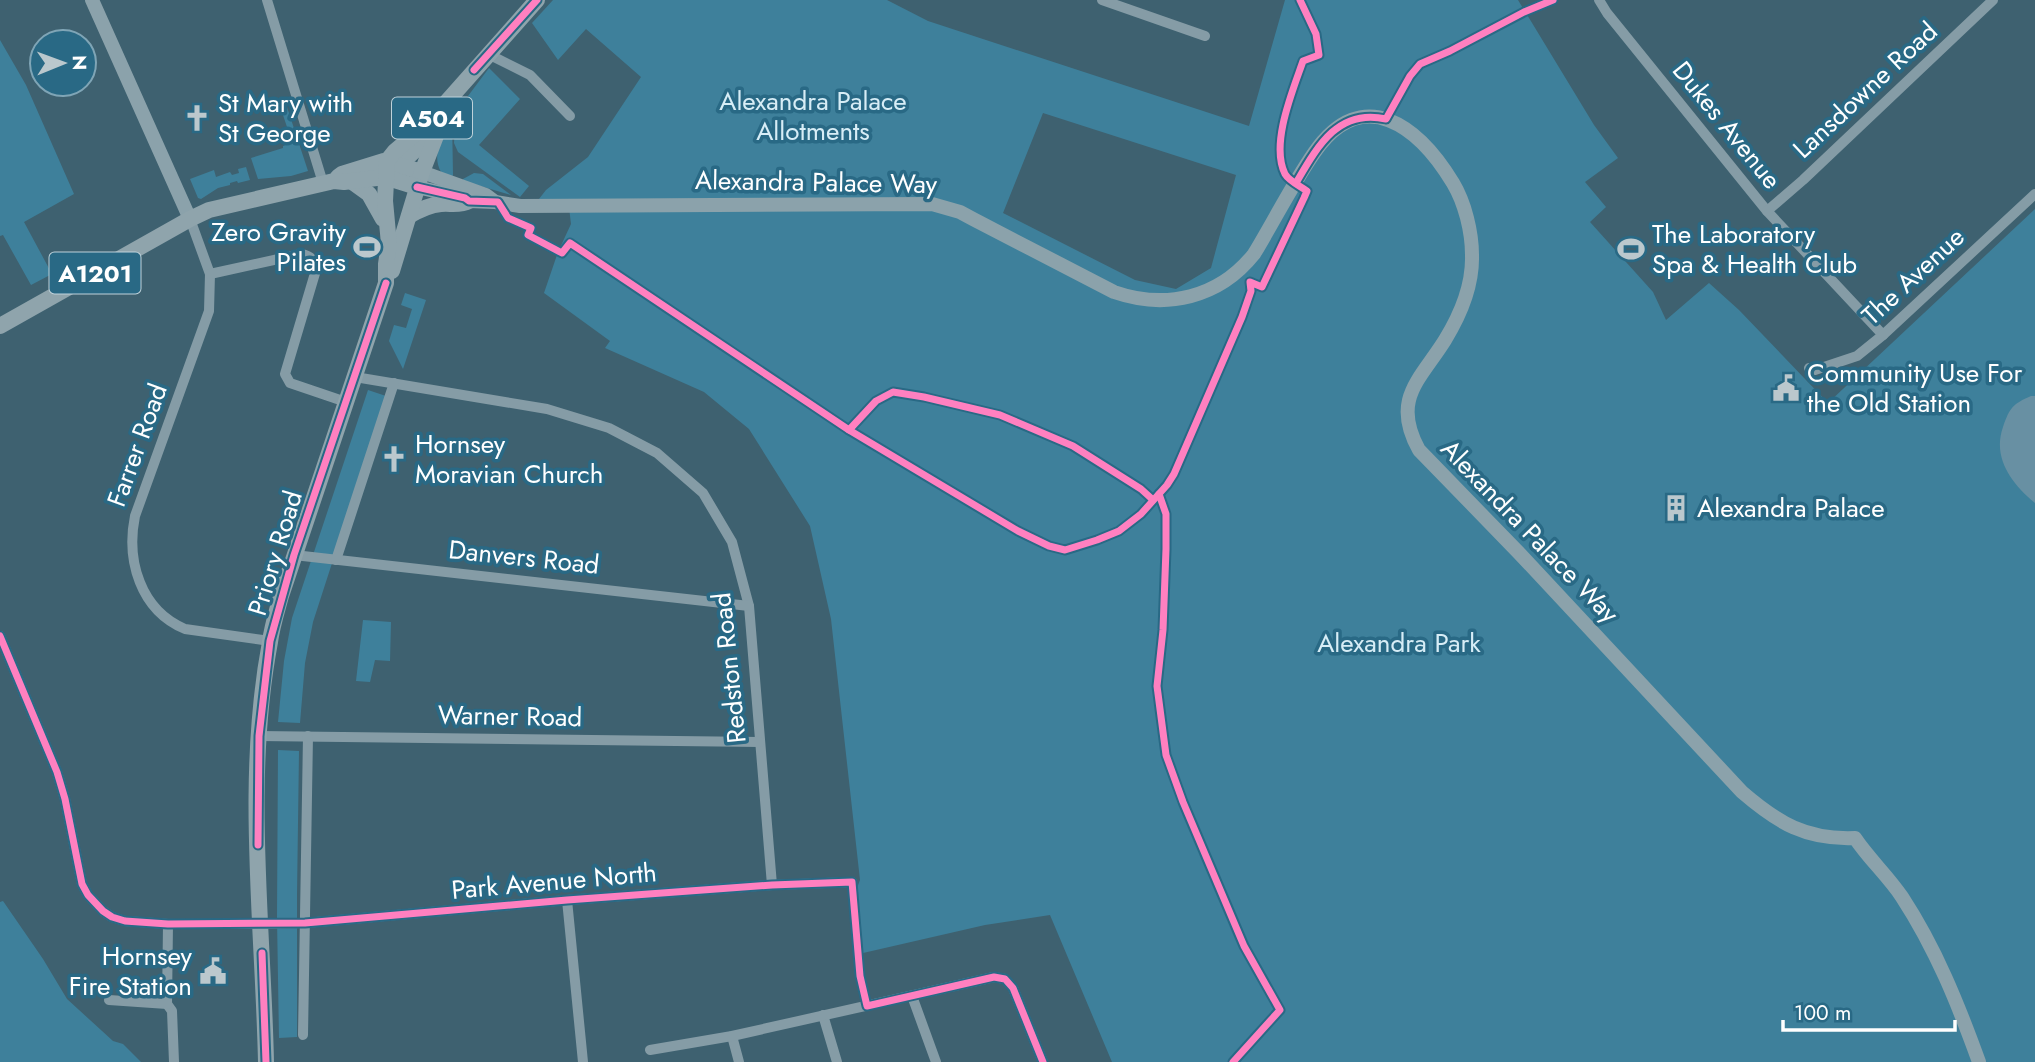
<svg xmlns="http://www.w3.org/2000/svg" width="2035" height="1062" viewBox="0 0 2035 1062" font-family="Jost,sans-serif">
<rect width="100%" height="100%" fill="#3e6170"/>
<g fill="#3e809b" fill-rule="evenodd">
<path d="M553,0H887L928,21L1249,126L1285,0H1518L1594,125L1618,158L1585,182L1606,207L1590,222L1653,292L1666,320L1709,283L1739,310L1828,403L2035,209V1062H1112L1050,915L985,925L863,953L857,888L860,880L831,619L810,526L749,429L704,392L605,348L610,341L544,293L558,252L571,224L568,199H539L546,190L588,157L641,77L586,29L558,60L532,23ZM1043,113L1236,175L1211,268L1176,289L1135,280L1003,213Z"/>
<path d="M0,40L26,85L74,194L24,222L52,274L31,285L3,235L0,236Z"/>
<path d="M489,68L520,99L479,145L529,186L520,197L458,152L454,143L456,112Z"/>
<path d="M286,104L308,171L291,176L258,179L251,158L283,148V146L290,143L287,135L289,133L280,106Z"/>
<path d="M452,119L453,175L452,177L441,172C431,153 443,137 452,119Z"/>
<path d="M246,167L250,180L238,183L237,181L230,183V185L218,188L201,199L198,198L190,179L214,170L216,177L230,172L232,175L239,173L238,169Z"/>
<path d="M474,173L483,174L511,195L463,181V179Z"/>
<path d="M405,293L426,300L403,369L389,341L394,325L406,328L412,309L401,305Z"/>
<path d="M368,390L386,396L313,622L305,663L300,723L278,722L284,661L292,618Z"/>
<path d="M363,620L391,622L390,661L375,660L370,682L356,681Z"/>
<path d="M278,750L299,751L297,895V1037L279,1038L277,918Z"/>
<path d="M3,901L43,959L67,999L113,1041L123,1044L141,1062H0V902Z"/>
</g>
<path fill="#6890a3" d="M2031,396H2035V503C2012,484 1992,458 2003,427C2010,407 2013,404 2031,396Z"/>
<g fill="none" stroke-linecap="round" stroke-linejoin="round">
<g stroke="#859ca6" stroke-width="10">
<path d="M267,0L323,183"/>
<path d="M1102,0L1205,36"/>
<path d="M1599,0L1607,13L1767,211L1883,335"/>
<path d="M488,54L530,75L570,116"/>
<path d="M1767,211L1803,180L1993,0"/>
<path d="M190,219L210,274L209,311L135,516C126,560 140,610 185,629L270,641"/>
<path d="M210,274L301,254C311,256 315,260 316,270L285,374L290,383L346,402"/>
<path d="M1809,368L1815,370L1857,356L1883,335L2035,194"/>
<path d="M355,377L547,409L609,428L657,453L703,493L732,542L749,606L772,885"/>
<path d="M294,555L749,606"/>
<path d="M336,560L394,383"/>
<path d="M0,636L57,772L65,799L82,884L88,895L103,911L112,917L125,921L168,924H261L305,923L567,900L772,885L852,882"/>
<path d="M259,736L760,742"/>
<path d="M567,900L583,1062"/>
<path d="M168,924L167,1004L172,1011L174,1062"/>
<path d="M912,996L936,1062"/>
<path d="M109,1000L167,1004"/>
<path d="M823,1015L837,1062"/>
<path d="M303,1035L308,736"/>
<path d="M732,1036L739,1062"/>
<path d="M650,1050L732,1036L994,977L1005,979L1013,988L1043,1062"/>
</g>
<g stroke="#8ba2ab" stroke-width="14">
<path d="M92,0L190,219"/>
<path d="M422,172L486,195L494,201"/>
<path d="M417,187L465,198L469,201L495,202L520,206L932,204L960,212L973,219L1114,292C1166,310 1219,298 1254,254C1274,221 1292,185 1314,153C1363,82 1419,127 1453,183C1465,203 1472,232 1472,255C1473,286 1461,314 1445,340C1420,380 1391,399 1419,450L1519,553L1742,792C1778,823 1806,840 1855,838C1869,859 1888,876 1902,897C1936,949 1958,1004 1979,1062"/>
</g>
<g stroke="#8fa4ac" stroke-width="16">
<path d="M395,169L435,132"/>
<path d="M338,177L342,174L384,161L422,172"/>
<path d="M351,181L369,194L383,219"/>
<path d="M409,216C419,210 429,205 441,204C450,203 460,206 469,201"/>
<path d="M392,271L422,172L439,128L453,105"/>
<path d="M0,326L190,219L209,210L334,181L344,182L385,177L417,187"/>
<path d="M266,1062C263,923 244,780 270,642C272,626 277,611 281,596L386,283V264L389,244L385,201L387,161L395,151L427,124L537,0"/>
</g>
<defs>
<g id="cycleway">
<path d="M474,70L537,0"/>
<path d="M1296,183C1317,147 1338,108 1386,119L1410,76L1420,64L1450,51L1524,12L1553,0"/>
<path d="M417,187L465,198L469,201L498,202L508,218L531,228L528,235L562,253L570,243L849,430L1018,531L1049,546L1065,550L1097,540L1119,531L1141,514L1167,485L1174,474L1242,317L1251,291L1250,282L1262,287L1304,198L1307,191C1300,186 1289,181 1285,174C1270,144 1293,90 1303,61L1319,55L1316,34L1300,0"/>
<path d="M849,430L876,401L893,392L924,397L1000,415L1073,446L1141,489L1152,499"/>
<path d="M1159,494L1166,514V549L1163,630L1157,686L1166,755L1183,802L1244,946L1280,1010L1233,1062"/>
<path d="M0,636L57,772L65,799L82,884L88,895L103,911L112,917L125,921L168,924L305,923L567,900L772,885L852,882L860,976L867,1006L994,977L1005,979L1013,988L1043,1062"/>
<path d="M258,845L259,736L270,641L294,555L386,283"/>
<path d="M262,953L266,1062"/>
</g>
</defs>
<use href="#cycleway" stroke="#296985" stroke-width="11"/>
<use href="#cycleway" stroke="#ff80c0" stroke-width="7"/>
</g>
<defs>
<symbol id="church-bare" viewBox="-9 -9 18 18"><path d="M-1.2-6h2.4v3.5h3.3v2.4h-3.3V6h-2.4V-.1h-3.3v-2.4h3.3Z" fill="#bbc8cd" stroke="#296985" stroke-width="2.5" paint-order="stroke"/></symbol>
<symbol id="stadium-bare" viewBox="-9 -9 18 18"><path d="M0-5a6.5 5 0 1 0 0 10a6.5 5 0 1 0 0-10ZM-3.5-1.8h7v3.6h-7Z" fill="#bbc8cd" stroke="#296985" stroke-width="2.5" paint-order="stroke"/></symbol>
<symbol id="civic-bare" viewBox="-9 -9 18 18"><path d="M-.6-6.5H3V-4.5H.6V-3L4-1V1h2V6H-6V1h2V-1L-.6-3ZM-1.2 2.5V6h2.4V2.5Z" fill="#bbc8cd" stroke="#296985" stroke-width="2.5" paint-order="stroke"/></symbol>
<symbol id="building-bare" viewBox="-9 -9 18 18"><path d="M-4-6H4V6H1V3H-1V6H-4ZM-2.5-4.3h1.7v1.8h-1.7ZM.8-4.3h1.7v1.8H.8ZM-2.5-1h1.7V.8h-1.7ZM.8-1h1.7V.8H.8Z" fill="#bbc8cd" stroke="#296985" stroke-width="2.5" paint-order="stroke"/></symbol>
</defs>
<g fill-rule="evenodd">
<use href="#church-bare" x="178" y="99" width="38" height="38"/>
<use href="#stadium-bare" x="348" y="228" width="38" height="38"/>
<use href="#stadium-bare" x="1612" y="230" width="38" height="38"/>
<use href="#civic-bare" x="1767" y="369" width="38" height="38"/>
<use href="#church-bare" x="375" y="440" width="38" height="38"/>
<use href="#building-bare" x="1657" y="489" width="38" height="38"/>
<use href="#civic-bare" x="194" y="952" width="38" height="38"/>
</g>
<g text-anchor="middle" dominant-baseline="central" stroke-width="7" stroke-linejoin="round" paint-order="stroke">
<g fill="#296985" stroke="#bfd2da" stroke-width="2">
<rect x="392" y="97.5" width="80" height="41" rx="5"/>
<rect x="49.5" y="252.5" width="91" height="41" rx="5"/>
</g>
<g font-size="24" font-weight="bold" fill="#fff">
<text x="432" y="118">A504</text>
<text x="95" y="273">A1201</text>
</g>
<g font-size="26" fill="#fff" stroke="#296985">
<text transform="translate(1865 90) rotate(-43)">Lansdowne Road</text>
<text transform="translate(1727 125) rotate(51)">Dukes Avenue</text>
<text transform="translate(816 182) rotate(1)">Alexandra Palace Way</text>
<text transform="translate(1913 276) rotate(-43)">The Avenue</text>
<text transform="translate(137 445) rotate(-70)">Farrer Road</text>
<text transform="translate(1530 531) rotate(46)">Alexandra Palace Way</text>
<text transform="translate(275 553) rotate(-73)">Priory Road</text>
<text transform="translate(524 557) rotate(6)">Danvers Road</text>
<text transform="translate(729 668) rotate(-96)">Redston Road</text>
<text transform="translate(510 716) rotate(1)">Warner Road</text>
<text transform="translate(554 881) rotate(-5)">Park Avenue North</text>
</g>
<g font-size="26" fill="#d7edf6" stroke="#296985">
<text x="813" y="101">Alexandra Palace<tspan x="813" dy="30">Allotments</tspan></text>
<text x="1399" y="643">Alexandra Park</text>
</g>
<g font-size="26" fill="#fff" stroke="#296985" text-anchor="start">
<text x="218" y="103">St Mary with<tspan x="218" dy="30">St George</tspan></text>
<text x="346" y="232" text-anchor="end">Zero Gravity<tspan x="346" dy="30">Pilates</tspan></text>
<text x="1652" y="234">The Laboratory<tspan x="1652" dy="30">Spa &amp; Health Club</tspan></text>
<text x="1807" y="373">Community Use For<tspan x="1807" dy="30">the Old Station</tspan></text>
<text x="415" y="444">Hornsey<tspan x="415" dy="30">Moravian Church</tspan></text>
<text x="1697" y="508">Alexandra Palace</text>
<text x="192" y="956" text-anchor="end">Hornsey<tspan x="192" dy="30">Fire Station</tspan></text>
</g>
</g>
<g transform="translate(63 63) rotate(89)"><circle r="33" fill="#296985" stroke="#7fa5b6" stroke-width="2"/>
<path d="M0-5L12 26L0 18L-12 26Z" fill="#bbc8cd"/>
<text y="-10" font-size="19" font-weight="bold" text-anchor="middle" fill="#ffffff">N</text>
</g>
<path d="M1783 1020v10h172v-10" fill="none" stroke="#ffffff" stroke-width="3.5"/>
<text x="1794" y="1020" font-size="21" fill="#ffffff" stroke="#296985" stroke-width="5" paint-order="stroke">100 m</text>
</svg>
